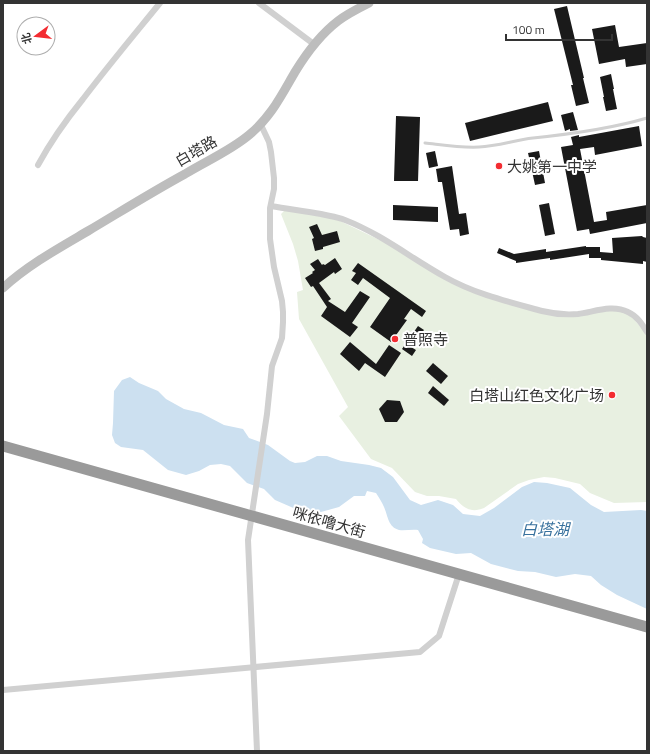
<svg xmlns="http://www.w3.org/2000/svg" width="650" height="754" viewBox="0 0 650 754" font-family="'Titillium Web','Noto Sans SC',sans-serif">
<rect width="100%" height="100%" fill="#fff"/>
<path fill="#e8f0e1" d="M286,209L338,220L388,244L449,282L561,316L605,311H617L626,313L633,318L647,335V502L614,503L590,493L580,484L555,478L544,477L529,480L518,484L484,508C472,513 464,509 456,499L439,496H427L415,492L392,468L371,459L339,416L348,407L299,319L297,292L303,290L298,261L293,244L281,214Z"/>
<path fill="#cce0f0" d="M130,377L139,383L158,391L166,399L184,409L201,413L224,425L243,429L249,438L268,445L290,461L295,463L305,462L317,456H327L341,461L369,465L381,468L393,477L410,500L421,505L438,500L453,505L463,514L480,516L494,508L522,487L534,482L547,483L570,488L591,505L604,512L641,510L647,511V609L617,595L601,585L591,576L575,574L556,577L535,572L518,571L491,564L471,553L456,554L430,548L422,543L423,539L418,530C412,529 405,531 399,530C388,527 388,516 384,507C382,502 379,498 376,493L367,491L365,496H354L339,507L321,512L298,510L275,500L264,489L247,483L230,466L221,464L210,465L199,471L186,475L168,470L143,450L121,447L115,443L112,435L113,423L114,391L122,380Z"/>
<g fill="#1a1a1a">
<path d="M567,6L584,78H583L589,103L576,106L571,85H573L554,9Z"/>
<path d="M615,25L619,47L647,43V64L626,67L625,59L599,64L592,29Z"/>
<path d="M611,74L614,89H613L617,109L606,111L603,97H604L600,77Z"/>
<path d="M548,102L553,121L470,141L465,123Z"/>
<path d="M573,112L578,130L570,131V129L565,131L561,115Z"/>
<path d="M396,116L420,117L418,181H394Z"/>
<path d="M639,126L642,146L595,155L594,147L580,149L594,222L607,220L606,212L647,205V223L590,234L589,229L577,231L561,147L573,145L571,137L579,135V137Z"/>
<path d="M435,151L438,166L429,168L426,153Z"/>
<path d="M539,151L545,183L535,185L528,153Z"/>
<path d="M452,166L459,214L466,213L469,234L460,236L459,229L450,230L442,182H438L436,169Z"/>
<path d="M549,203L555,234L545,236L539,205Z"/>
<path d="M393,205L438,207V222L393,220Z"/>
<path d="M317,224L322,235L337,231L340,242L323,247V249L315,251L312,239L314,238L309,227Z"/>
<path d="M642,236L643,237L647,238V262L643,261V264L601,260V258H589V254L550,260V258L516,263V261L497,253L499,248L514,254L546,249V252L586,246V247H600V252L613,253L612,238Z"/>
<path d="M335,258L342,269L335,274L334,272L319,283L331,299L328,301L345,312L360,291L370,297L352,323L358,327L350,337L321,316L327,307L313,286L311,287L305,278L313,273L312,272L315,270L310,264L318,259L322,265L323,264L325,265Z"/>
<path d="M358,263L426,311L422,317L411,309L404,319L407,320L391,342L370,327L390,298L363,278L358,285L351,280L356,273L352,271Z"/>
<path d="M418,326L424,330L411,347L416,350L412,356L402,349Z"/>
<path d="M350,342L376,364L389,345L401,353L385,377L365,363L359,371L340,354Z"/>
<path d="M433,363L448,376L441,384L426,371Z"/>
<path d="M433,386L449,400L444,406L428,393Z"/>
<path d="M387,400L400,401L404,412L397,422H385L379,409Z"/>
</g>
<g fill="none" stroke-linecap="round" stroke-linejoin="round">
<path stroke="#d0d0d0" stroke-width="3" d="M425,143C443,145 461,148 479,147C498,146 515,140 533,138C572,134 610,129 647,118"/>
<g stroke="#d0d0d0" stroke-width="6">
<path d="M259,3L315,45"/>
<path d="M38,165C51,141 66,120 83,99C108,66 134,35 160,3"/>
<path d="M271,206C287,209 305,211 321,214C329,216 337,217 345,220C381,234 411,258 445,277C475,294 509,302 542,311C554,314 566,315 578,314C594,312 612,304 628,312C637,316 642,324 647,332"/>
<path d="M3,690L420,652L439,636L459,574"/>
<path d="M257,751L248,540L267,414L272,366L282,338L283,322V312L282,301L274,267L270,239V208L274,189V178L271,152L269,142L261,125"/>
</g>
<path stroke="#bdbdbd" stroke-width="9" d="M3,288C28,265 59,248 88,231C120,212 152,192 185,174C206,161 230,151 249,135C271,117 281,96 295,72C306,54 321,34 338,21C347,14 359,8 369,3"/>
<path stroke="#9a9a9a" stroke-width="11" d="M3,446L647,627"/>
</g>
<g fill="#f32c31" stroke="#fff" stroke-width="1.5">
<circle cx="499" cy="166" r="4"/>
<circle cx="395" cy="339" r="4"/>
<circle cx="612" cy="395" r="4"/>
</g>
<g text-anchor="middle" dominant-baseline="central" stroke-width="4" stroke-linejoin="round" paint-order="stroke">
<g font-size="15" fill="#333" stroke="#fff">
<text transform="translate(196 151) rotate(-30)">白塔路</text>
<text transform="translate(329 522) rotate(16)">咪依噜大街</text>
</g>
<g font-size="15" fill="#333" stroke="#fff" text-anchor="start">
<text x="507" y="166">大姚第一中学</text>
<text x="403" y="339">普照寺</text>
<text x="604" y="395" text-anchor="end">白塔山红色文化广场</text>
</g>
<g font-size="16" font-style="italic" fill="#38719d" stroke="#fff">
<text x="545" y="529">白塔湖</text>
</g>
</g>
<rect width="650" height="754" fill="none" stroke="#333333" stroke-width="8"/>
<g transform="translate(36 36) rotate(255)"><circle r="19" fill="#ffffff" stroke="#adadad"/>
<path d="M0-3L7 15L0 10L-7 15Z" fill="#f32c31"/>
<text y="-6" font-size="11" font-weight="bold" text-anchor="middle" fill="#333333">北</text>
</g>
<path d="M506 34v6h106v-6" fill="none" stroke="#333333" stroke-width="2"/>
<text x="512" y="34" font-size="12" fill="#333333" stroke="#ffffff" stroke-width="3" paint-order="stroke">100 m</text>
</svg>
